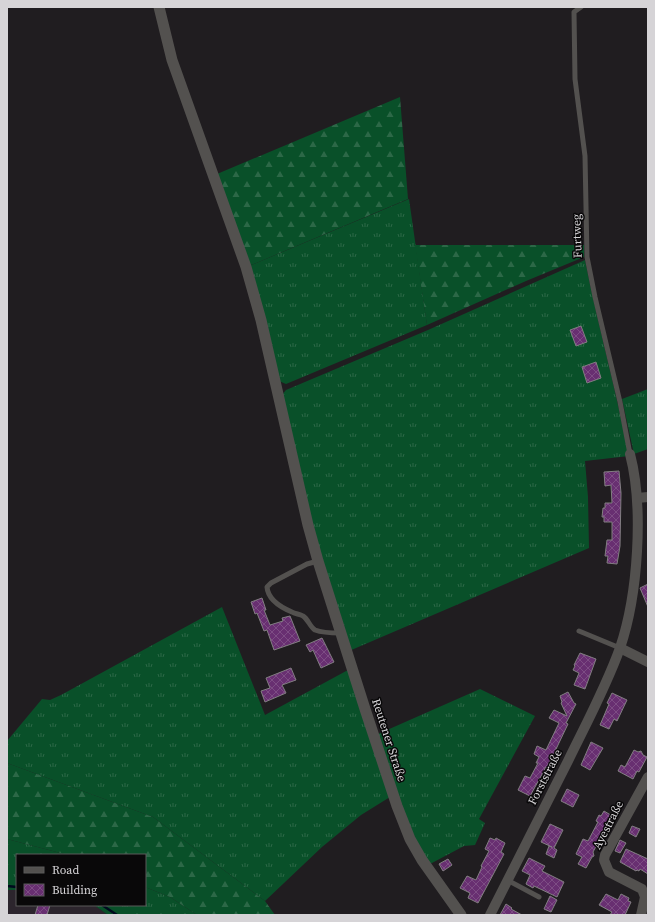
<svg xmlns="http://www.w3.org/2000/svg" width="655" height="922" viewBox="0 0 655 922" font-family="'Source Serif 4',serif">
<defs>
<pattern id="grass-tufts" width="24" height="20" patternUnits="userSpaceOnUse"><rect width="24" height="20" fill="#095029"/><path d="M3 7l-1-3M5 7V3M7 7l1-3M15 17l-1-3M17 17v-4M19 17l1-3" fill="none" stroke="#2c6847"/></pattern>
<pattern id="forest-firs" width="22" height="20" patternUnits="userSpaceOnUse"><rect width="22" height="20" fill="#095029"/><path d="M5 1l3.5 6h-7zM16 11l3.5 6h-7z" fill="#2c6847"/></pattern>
<pattern id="building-cross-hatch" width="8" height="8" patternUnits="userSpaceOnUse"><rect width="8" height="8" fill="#682f71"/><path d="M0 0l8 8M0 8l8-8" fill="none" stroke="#7d4c84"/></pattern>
</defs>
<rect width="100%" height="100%" fill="#201d20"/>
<path fill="#2c252d" d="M7,890H17V905H94L108,915H7Z"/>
<g fill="url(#grass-tufts)">
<path d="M409,199L427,325L286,384L279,381L249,266Z"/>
<path d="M585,260C598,325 616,390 629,456L585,461L588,497L589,548L349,651L321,559L282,395L286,390L428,330Z"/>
<path d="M648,389V449L634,454L622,399Z"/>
<path d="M222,607L265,715L348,670L390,797L361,815L322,847L265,901L153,817L7,763V741L42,699L50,700L61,695Z"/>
<path d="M480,689L535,716L479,819L485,823L475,845L464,846L430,864C404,825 392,778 378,734Z"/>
<path d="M7,839L68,855H17V890H7Z"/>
<path d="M145,887L170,897L197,915H108L94,905H145Z"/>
</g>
<g fill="url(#forest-firs)">
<path d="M400,97L408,199L249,266L217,174Z"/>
<path d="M415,245H584V257L526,281L427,325Z"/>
<path d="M7,763L153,817L265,901L275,915H197L170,897L145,887V855H68L7,839Z"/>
</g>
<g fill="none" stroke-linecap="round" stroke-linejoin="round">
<g stroke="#000a1e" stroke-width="2.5">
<path d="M7,886L17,887"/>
<path d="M102,905L117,915"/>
</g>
</g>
<g fill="url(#building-cross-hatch)" stroke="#827e82">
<path d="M581,326L587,342L576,346L570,330Z"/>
<path d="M596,362L601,378L587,383L582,367Z"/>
<path d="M619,471L621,493L620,546L617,564L607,563L608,556H605L607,540H612V522H604V517H602L603,508H605V503H612L611,485L605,486L604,472Z"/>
<path d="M648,584V607L640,588Z"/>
<path d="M262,598L266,610H264L270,625L283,621L282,618L290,616L300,641L274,650L267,630L264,631L257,613L255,614L251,602Z"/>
<path d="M322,638L334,662L321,668L313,650L310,652L306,645Z"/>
<path d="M580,653L596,659L585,689L574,685L579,673L573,670L575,666L574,665Z"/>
<path d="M291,668L296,680L282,685L286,693L265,702L261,691L270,688L266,678Z"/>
<path d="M568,692L574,703L576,704L566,723L568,724L547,768L546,767L530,796L518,790L525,776L530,778L538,763H536L539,757L534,754L537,746L546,750L559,723L549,718L554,710L567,716L561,703L562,702L560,696Z"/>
<path d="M612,693L627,700L617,721L614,719L609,729L600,725L609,704L607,703Z"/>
<path d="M591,742L603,748L590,770L581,765Z"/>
<path d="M634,750L638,752L641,751L643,755L647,757L639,772L637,771L633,779L618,771L621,765L625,767Z"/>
<path d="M567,789L579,795L573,807L561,801Z"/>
<path d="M604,811L614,817L602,837H601L593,852L594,856L592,857L586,868L578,864L582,857L576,854L583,839L588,841L598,822L596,821L599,815L601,816Z"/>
<path d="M550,824L563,830L554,848L557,850L554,858L546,854L549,846L552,847L541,842Z"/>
<path d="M632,826L640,829L636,837L629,833Z"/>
<path d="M490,838L495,840L496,838L505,843L501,852L504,854L478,903L468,898L470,893L460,888L467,876L476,880L482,867L481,866L489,851L485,849Z"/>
<path d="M620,840L626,843L620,853L615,851Z"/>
<path d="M626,849L648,859V874L640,869L639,871L637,870L636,871L620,862Z"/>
<path d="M529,858L545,866L542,871L564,882L557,897L534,886L533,888L526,884L530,875L522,871Z"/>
<path d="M448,859L452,865L443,871L439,864Z"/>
<path d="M606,894L618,900L621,894L629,898L628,901L631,902L625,915H610L612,912L599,905Z"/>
<path d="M550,896L557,900L551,912L544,909Z"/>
<path d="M506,904L512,908L511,909L522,915H500Z"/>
<path d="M38,905H50L47,915H35Z"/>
</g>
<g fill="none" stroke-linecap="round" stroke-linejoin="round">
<g stroke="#53514f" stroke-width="5">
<path d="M581,7L574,12L575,79L585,156L587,257L595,297L620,402L630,454"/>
<path d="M318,561L307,564L271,583L267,587C268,600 280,607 292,612C295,614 300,614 303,616C308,619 310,627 315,630C323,633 332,633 340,633"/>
<path d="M579,631L620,648"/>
<path d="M507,880L539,897"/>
</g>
<g stroke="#53514f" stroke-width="10">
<path d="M637,498L648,497"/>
<path d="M620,648L648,662"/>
<path d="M490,915C516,864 542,812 568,761C586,724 606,687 620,648C638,595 644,508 630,454"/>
<path d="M641,915L645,897L642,889L609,872L604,860L605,855L648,777"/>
</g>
<path stroke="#53514f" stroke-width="11" d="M159,7L172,60L246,267L261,320L308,525L318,561L365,709L397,806L410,839L422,860L461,915"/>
</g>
<g text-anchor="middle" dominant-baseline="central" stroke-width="3" stroke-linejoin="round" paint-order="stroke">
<g font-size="12" fill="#d6d4d7" stroke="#090809">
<text transform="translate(577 236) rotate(-92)">Furtweg</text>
<text transform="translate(389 740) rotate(72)">Reutener Straße</text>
<text transform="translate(545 777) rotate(-63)">Forststraße</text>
<text transform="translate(608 825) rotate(-63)">Ayestraße</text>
</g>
</g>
<rect width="655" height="922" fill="none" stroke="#d6d4d7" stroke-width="16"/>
<rect x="16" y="854" width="130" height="52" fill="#090809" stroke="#5b5a5b"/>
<rect x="24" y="867" width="20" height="6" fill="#53514f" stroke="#5b5a5b"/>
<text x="52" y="874" font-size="12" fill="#d6d4d7">Road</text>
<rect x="24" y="884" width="20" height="12" fill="url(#building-cross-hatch)" stroke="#5b5a5b"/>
<text x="52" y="894" font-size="12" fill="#d6d4d7">Building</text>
</svg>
